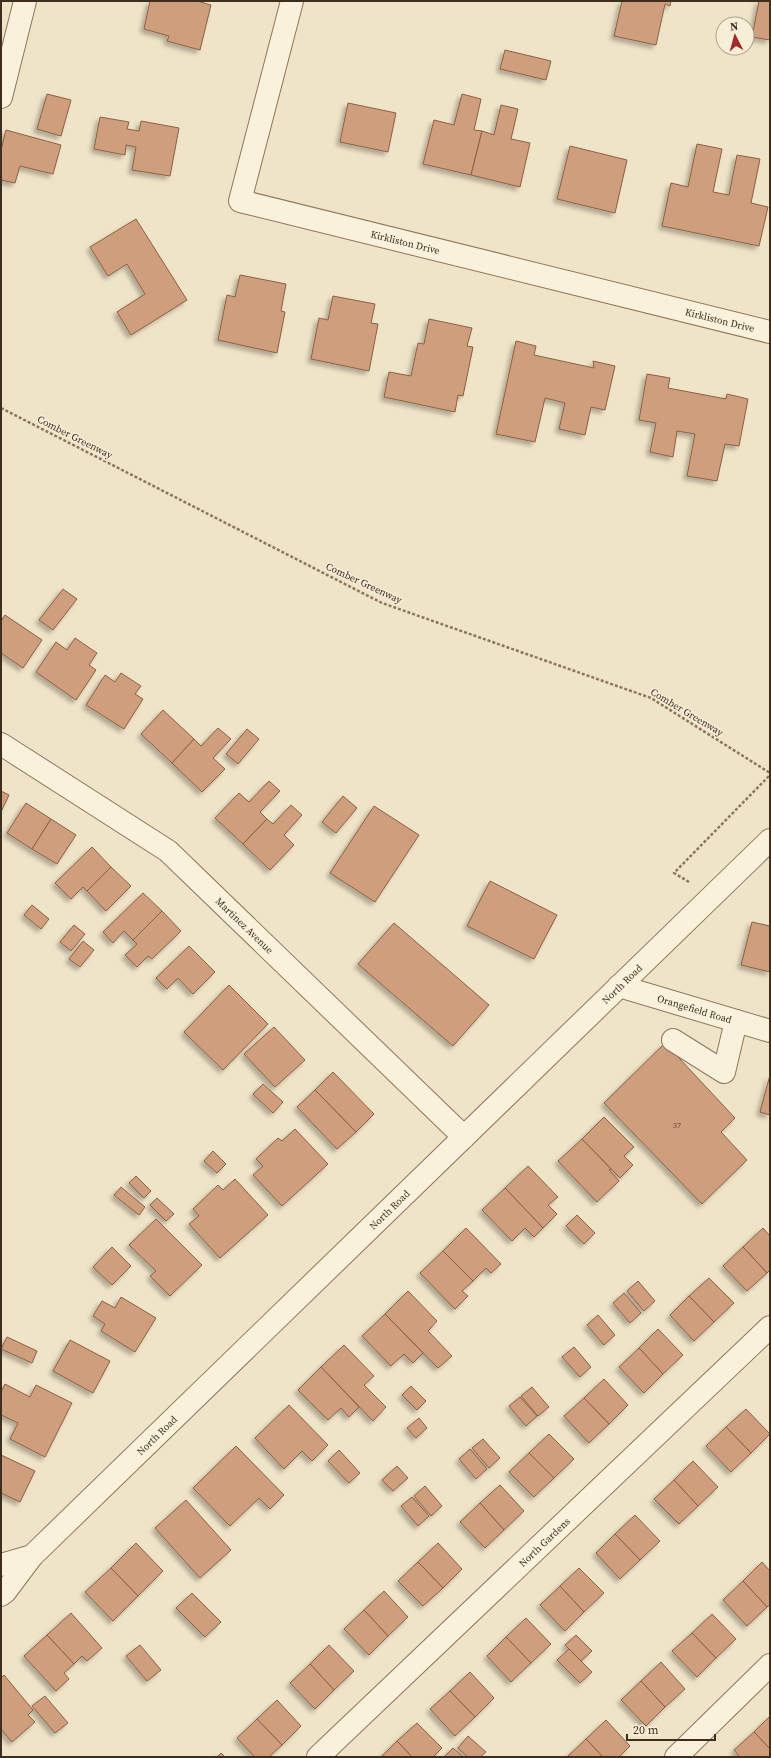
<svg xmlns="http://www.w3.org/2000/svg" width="771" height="1758" viewBox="0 0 771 1758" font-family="'Source Serif 4',serif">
<defs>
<filter id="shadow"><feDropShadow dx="-3.5" dy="3.5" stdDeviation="2" flood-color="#0004"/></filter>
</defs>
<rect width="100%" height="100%" fill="#f0e4c8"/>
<g fill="#cf9f7d" stroke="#8d5f41" filter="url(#shadow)">
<path d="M150,1H197L211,5L200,50L167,41L169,36L144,29Z"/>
<path d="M622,1H671L670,6L665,4L656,45L614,36Z"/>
<path d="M759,1H770V40L752,37Z"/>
<path d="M505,50L551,61L546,80L500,69Z"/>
<path d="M47,94L71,100L61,136L37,129Z"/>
<path d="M462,94L481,99L474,130L482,131L471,175L423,164L434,120L454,125Z"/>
<path d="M348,103L396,113L388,152L340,142Z"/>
<path d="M501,105L518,109L511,139L530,143L520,187L471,175L482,131L494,135Z"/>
<path d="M100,117L129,122L127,129L139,131L141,121L179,128L170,176L132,170L136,147L126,145L125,155L94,149Z"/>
<path d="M6,130L61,145L53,174L20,166L15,183L1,180V150Z"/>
<path d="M697,144L722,149L713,192L729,195L737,155L760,159L751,203L768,207L759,246L662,226L671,183L688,187Z"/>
<path d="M570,146L627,160L615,213L557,199Z"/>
<path d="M136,219L187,300L131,335L117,312L145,294L127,264L108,276L90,247Z"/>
<path d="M240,275L286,284L281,311L285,312L277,353L218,340L227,295L235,297Z"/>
<path d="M333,296L375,304L371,323L378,324L369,371L311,359L319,318L328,320Z"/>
<path d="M429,319L472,328L467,346L473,347L463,396L458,395L455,412L384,397L389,372L411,376L418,343L424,344Z"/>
<path d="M516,341L536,346L534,355L594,368L593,361L615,366L605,410L591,407L585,435L559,429L565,403L545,398L535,442L496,434Z"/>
<path d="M647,374L670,378L668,388L726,399L727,394L748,399L739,446L725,444L717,481L687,476L695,434L677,431L673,457L650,452L656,423L639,420Z"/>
<path d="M63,589L77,599L53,630L39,620Z"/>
<path d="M5,615L42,640L23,668L1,653V621Z"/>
<path d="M75,638L97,653L89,665L96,670L76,700L36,672L56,642L67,650Z"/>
<path d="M121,673L141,686L135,694L143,699L124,729L86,705L105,675L115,682Z"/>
<path d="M163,710L194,739L172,763L141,734Z"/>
<path d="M218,728L231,739L213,758L225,769L202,792L172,763L194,739L201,746Z"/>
<path d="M247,729L259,739L238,764L226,754Z"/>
<path d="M269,781L280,791L260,812L267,819L243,844L215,818L239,793L249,802Z"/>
<path d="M1,791L9,795L1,812Z"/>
<path d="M343,796L357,808L336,833L322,822Z"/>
<path d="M26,803L51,819L32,849L7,833Z"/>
<path d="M291,805L302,815L284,835L294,845L270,870L243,844L267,819L273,824Z"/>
<path d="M374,806L419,835L375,902L330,873Z"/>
<path d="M51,819L76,835L57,864L32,849Z"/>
<path d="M92,847L111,867L87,891L83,887L71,899L55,883Z"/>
<path d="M111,867L131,886L106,911L87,891Z"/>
<path d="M490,881L557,915L534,959L467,926Z"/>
<path d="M143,893L162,911L133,940L124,931L113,943L103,932Z"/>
<path d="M32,905L49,919L41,929L24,915Z"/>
<path d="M162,911L181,931L152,959L148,956L137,967L125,955L137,944L133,940Z"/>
<path d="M752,922L770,926V972L741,965Z"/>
<path d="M394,923L489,1005L453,1046L358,964Z"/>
<path d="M74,925L85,934L71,951L60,942Z"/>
<path d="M83,941L94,950L80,967L69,959Z"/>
<path d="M189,946L215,972L193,994L178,978L167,989L156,978Z"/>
<path d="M229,985L268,1024L223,1070L184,1032Z"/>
<path d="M274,1027L305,1060L275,1087L244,1054Z"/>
<path d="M665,1043L735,1118L721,1132L747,1160L702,1204L604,1103Z"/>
<path d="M333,1072L374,1114L356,1132L315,1090Z"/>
<path d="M770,1075V1115L760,1112Z"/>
<path d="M263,1084L283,1102L273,1113L253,1094Z"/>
<path d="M315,1090L356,1132L337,1149L297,1107Z"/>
<path d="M604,1117L634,1147L624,1156L633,1165L620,1178L582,1139Z"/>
<path d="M295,1129L328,1164L282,1206L253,1175L263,1166L256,1159L278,1138L282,1141Z"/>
<path d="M582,1139L611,1169L609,1170L619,1181L597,1202L558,1161Z"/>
<path d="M213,1151L226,1164L217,1173L204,1161Z"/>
<path d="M528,1166L558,1197L548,1205L557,1214L543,1228L505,1188Z"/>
<path d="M136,1176L151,1191L144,1198L129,1183Z"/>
<path d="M235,1179L268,1215L220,1258L189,1224L199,1216L193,1209L218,1185L223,1190Z"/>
<path d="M121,1187L145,1207L139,1215L114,1195Z"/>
<path d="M505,1188L543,1228L534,1237L525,1228L512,1241L482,1210Z"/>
<path d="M157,1198L174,1214L166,1221L150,1205Z"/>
<path d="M577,1215L595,1233L584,1244L566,1226Z"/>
<path d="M156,1219L202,1265L170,1296L150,1276L156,1271L129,1245Z"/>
<path d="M466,1228L501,1264L491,1273L486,1268L473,1281L443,1251Z"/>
<path d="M763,1228L770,1236V1270L767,1273L743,1247Z"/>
<path d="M112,1247L131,1266L112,1285L93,1267Z"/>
<path d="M743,1247L767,1273L747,1291L723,1266Z"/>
<path d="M443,1251L473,1281L462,1291L468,1296L455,1309L420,1273Z"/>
<path d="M709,1278L734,1303L714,1322L689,1296Z"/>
<path d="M638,1281L655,1301L644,1311L627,1291Z"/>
<path d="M408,1291L437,1321L428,1331L452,1356L438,1368L385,1314Z"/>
<path d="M624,1293L641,1313L630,1323L613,1303Z"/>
<path d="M689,1296L714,1322L694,1341L670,1315Z"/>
<path d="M121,1297L156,1318L135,1352L101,1331L105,1324L93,1316L102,1301L115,1308Z"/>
<path d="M385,1314L423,1353L413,1363L404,1354L391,1366L362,1336Z"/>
<path d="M598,1315L615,1335L604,1345L587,1325Z"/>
<path d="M658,1329L683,1355L663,1374L639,1348Z"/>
<path d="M7,1337L37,1351L32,1363L1,1349Z"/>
<path d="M70,1340L110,1361L93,1393L53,1371Z"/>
<path d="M344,1345L374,1376L364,1385L386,1407L373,1421L321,1367Z"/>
<path d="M574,1347L591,1367L580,1377L562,1357Z"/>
<path d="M639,1348L663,1374L644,1393L619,1367Z"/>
<path d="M321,1367L359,1407L349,1417L341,1408L328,1420L298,1390Z"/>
<path d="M604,1379L628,1405L609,1424L584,1398Z"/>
<path d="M5,1384L30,1397L36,1385L72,1403L45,1457L10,1439L18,1423L1,1415V1392Z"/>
<path d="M411,1386L426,1401L417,1410L402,1395Z"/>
<path d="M532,1387L549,1407L538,1416L521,1396Z"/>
<path d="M520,1397L537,1416L526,1426L509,1406Z"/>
<path d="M584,1398L609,1424L589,1443L564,1416Z"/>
<path d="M289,1405L328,1445L312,1461L302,1451L284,1469L255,1438Z"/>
<path d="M746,1409L770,1434L751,1453L726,1427Z"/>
<path d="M419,1418L427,1428L416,1438L407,1428Z"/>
<path d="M726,1427L751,1453L731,1472L706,1446Z"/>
<path d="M549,1434L574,1459L554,1478L529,1453Z"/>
<path d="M483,1439L500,1458L489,1468L472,1448Z"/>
<path d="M236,1446L284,1495L270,1509L259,1498L230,1526L193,1488Z"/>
<path d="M470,1449L487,1469L476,1479L459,1459Z"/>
<path d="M339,1450L360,1473L349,1483L328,1461Z"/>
<path d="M529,1453L554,1478L534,1497L509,1472Z"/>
<path d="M1,1455L35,1471L20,1502L1,1493Z"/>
<path d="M693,1461L718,1487L698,1506L674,1480Z"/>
<path d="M397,1466L408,1478L393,1491L382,1480Z"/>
<path d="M674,1480L698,1506L679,1524L654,1499Z"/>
<path d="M500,1485L524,1511L504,1530L480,1503Z"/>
<path d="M425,1486L442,1506L431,1516L414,1496Z"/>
<path d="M412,1497L429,1516L418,1526L401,1506Z"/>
<path d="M186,1500L231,1550L200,1578L155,1528Z"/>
<path d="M480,1503L504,1530L485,1548L460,1522Z"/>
<path d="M635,1515L660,1541L640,1560L615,1534Z"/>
<path d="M615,1534L640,1560L620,1579L596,1553Z"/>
<path d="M136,1543L163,1571L138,1596L111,1568Z"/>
<path d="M438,1543L462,1569L443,1588L418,1562Z"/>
<path d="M418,1562L443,1588L423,1606L398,1581Z"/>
<path d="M762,1562L770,1571V1605L767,1607L743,1581Z"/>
<path d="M111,1568L138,1596L113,1621L85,1592Z"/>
<path d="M579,1568L604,1593L584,1612L560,1586Z"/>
<path d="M743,1581L767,1607L747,1626L723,1600Z"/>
<path d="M560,1586L584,1612L565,1631L540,1605Z"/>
<path d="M384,1591L408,1617L388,1636L364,1610Z"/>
<path d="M192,1593L221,1622L205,1637L176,1608Z"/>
<path d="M364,1610L388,1636L369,1655L344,1629Z"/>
<path d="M71,1613L102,1648L87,1661L82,1656L74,1664L47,1635Z"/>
<path d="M712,1614L736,1639L716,1658L692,1633Z"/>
<path d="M526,1618L551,1644L531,1663L506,1637Z"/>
<path d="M692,1633L716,1658L697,1677L672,1651Z"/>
<path d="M47,1635L74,1664L64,1673L69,1679L56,1691L24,1656Z"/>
<path d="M576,1635L592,1651L581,1661L565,1645Z"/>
<path d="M506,1637L531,1663L511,1682L487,1656Z"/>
<path d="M140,1645L161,1670L147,1681L126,1656Z"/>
<path d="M329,1645L354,1671L334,1690L310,1664Z"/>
<path d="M569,1649L592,1672L580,1683L557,1660Z"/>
<path d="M661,1662L685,1689L665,1707L641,1681Z"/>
<path d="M310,1664L334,1690L315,1709L290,1683Z"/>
<path d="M470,1672L494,1698L475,1717L450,1691Z"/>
<path d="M4,1675L33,1710L28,1715L35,1722L12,1742L1,1729V1678Z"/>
<path d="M641,1681L665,1707L646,1726L621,1700Z"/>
<path d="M450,1691L475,1717L455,1736L430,1709Z"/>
<path d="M45,1696L68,1723L55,1733L32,1706Z"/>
<path d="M277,1700L301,1726L282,1745L257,1719Z"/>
<path d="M770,1716V1749L754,1732Z"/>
<path d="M257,1719L282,1745L269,1757H255L237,1738Z"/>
<path d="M606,1720L630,1746L619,1757H603L586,1739Z"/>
<path d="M417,1723L442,1748L433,1757H412L397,1741Z"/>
<path d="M754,1732L770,1749V1757H740L734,1750Z"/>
<path d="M468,1736L486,1752L480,1757H468L458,1748Z"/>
<path d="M586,1739L603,1757H567Z"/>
<path d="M397,1741L412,1757H381Z"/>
<path d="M453,1748L463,1757H444Z"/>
<path d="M221,1753L225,1757H217Z"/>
</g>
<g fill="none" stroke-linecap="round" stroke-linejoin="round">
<defs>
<g id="minor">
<path id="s1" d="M292,1L240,201L770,332"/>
<path d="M1,97L25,1"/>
<path id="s2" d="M1,744L168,851L464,1137"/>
<path id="s3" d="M619,986L770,1031"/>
<path d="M673,1040L724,1072L736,1021"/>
<path id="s4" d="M1,1565L32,1556L770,840"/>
<path d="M1,1595L5,1592L32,1556"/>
<path id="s5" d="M318,1757L770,1327"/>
<path d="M676,1757L770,1665"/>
</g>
</defs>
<use href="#minor" stroke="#8d765c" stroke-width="24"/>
<g stroke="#8d765c" stroke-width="2.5" stroke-dasharray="3 2" stroke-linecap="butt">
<path d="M1,408L382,603L651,698L770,773"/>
<path d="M689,882L674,873L770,775"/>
</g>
<use href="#minor" stroke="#faf1dc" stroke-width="22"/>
</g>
<g text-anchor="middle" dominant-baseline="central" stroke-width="3" stroke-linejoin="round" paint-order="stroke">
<g font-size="8" fill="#624a37">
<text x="677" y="1125">37</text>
</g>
<g font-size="10" fill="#3d2e20" stroke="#f7eed8">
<text stroke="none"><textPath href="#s1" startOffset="377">Kirkliston Drive</textPath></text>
<text stroke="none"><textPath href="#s1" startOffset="701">Kirkliston Drive</textPath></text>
<text transform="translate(75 437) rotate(27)">Comber Greenway</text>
<text transform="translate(364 583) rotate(25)">Comber Greenway</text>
<text transform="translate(687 712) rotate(31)">Comber Greenway</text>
<text stroke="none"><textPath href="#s2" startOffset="305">Martinez Avenue</textPath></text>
<text stroke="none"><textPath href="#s4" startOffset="854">North Road</textPath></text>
<text stroke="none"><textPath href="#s3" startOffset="79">Orangefield Road</textPath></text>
<text stroke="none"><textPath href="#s4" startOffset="530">North Road</textPath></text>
<text stroke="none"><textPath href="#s4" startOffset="206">North Road</textPath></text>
<text stroke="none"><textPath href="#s5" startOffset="312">North Gardens</textPath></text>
</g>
</g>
<rect width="771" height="1758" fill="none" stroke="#3d2e20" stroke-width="4"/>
<g transform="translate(735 36) rotate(354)"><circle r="19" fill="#f7eed8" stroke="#ada18e"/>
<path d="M0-3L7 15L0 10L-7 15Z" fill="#9e2a2b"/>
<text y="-6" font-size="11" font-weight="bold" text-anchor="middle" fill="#3d2e20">N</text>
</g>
<path d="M627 1734v6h88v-6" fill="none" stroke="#3d2e20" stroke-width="2"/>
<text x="633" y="1734" font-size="12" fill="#3d2e20" stroke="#f7eed8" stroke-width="3" paint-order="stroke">20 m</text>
</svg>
